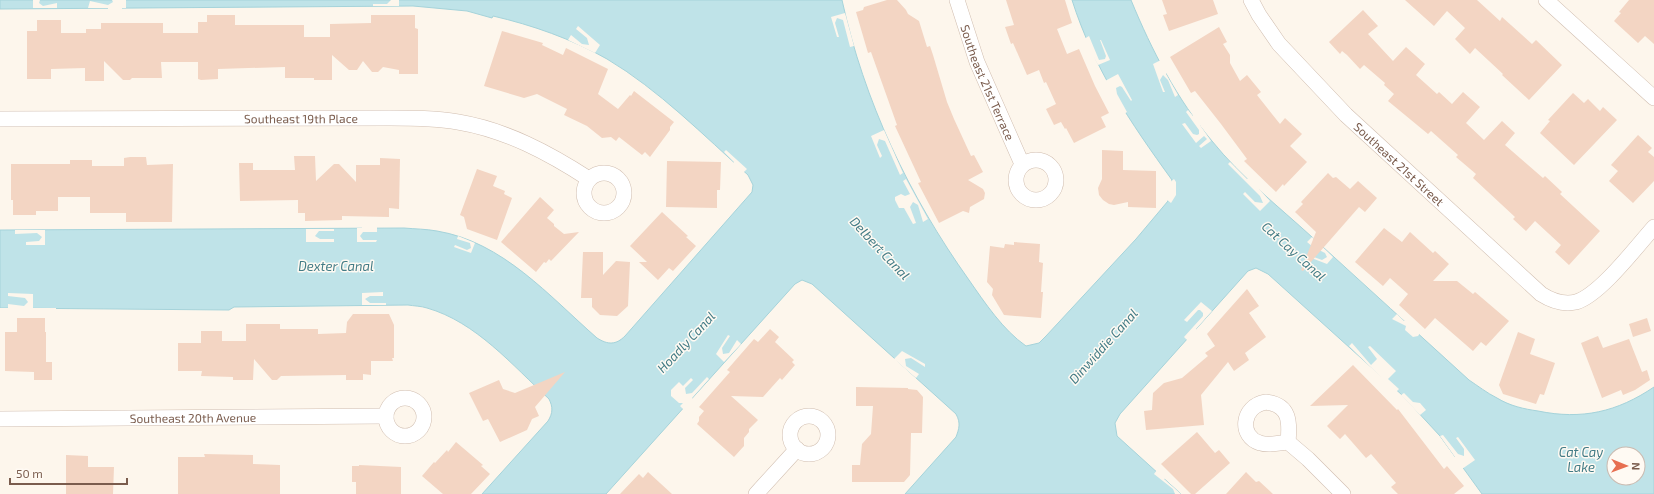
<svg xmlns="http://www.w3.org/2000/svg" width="1654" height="494" viewBox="0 0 1654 494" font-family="'Exo 2',sans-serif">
<rect width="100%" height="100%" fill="#fdf6ec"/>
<path fill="#bfe3e8" stroke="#a5d3da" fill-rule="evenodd" d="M0,0H842C864,101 909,196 969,280C985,303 1003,330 1026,346L1039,343L1046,336L1136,239L1168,201L1172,180C1130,122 1094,69 1072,0H1131C1152,51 1177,99 1212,141C1241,177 1278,206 1312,237C1364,285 1417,332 1469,380C1478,386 1487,393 1497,398C1510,406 1524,409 1538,411C1582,420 1617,412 1654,387V494H1482L1440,436L1402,395L1268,274L1256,268L1248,271L1120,414L1115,423L1117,436L1181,494H905L956,437C959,429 961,423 956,414L812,284L802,280L795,284L606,494H482L548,421C553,413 553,407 549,399C512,365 476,322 427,308C421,306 414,306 408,305L234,307L229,310L0,308V230L404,228C415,229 426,229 437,231C503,242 549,296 597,338C608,345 616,345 625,336L752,192L753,185L748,175C703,135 659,90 607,59C572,39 532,25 493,16L492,18L467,11L413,6L0,9ZM1614,454H1638V478H1614Z"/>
<g fill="#fdf6ec">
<path d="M33,0H40L39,3L43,6L57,3V8H33Z"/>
<path d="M112,0H126V8H122V10H108V8H88L90,1L108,5L113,2Z"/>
<path d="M391,0H399V6H373V4H387Z"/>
<path d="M845,13L854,46L850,47L843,20L837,18L835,23L839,37H837L831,17Z"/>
<path d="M578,26L600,45L595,53L568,40L571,35L582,44L589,45L587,38L576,29Z"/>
<path d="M1089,36L1099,60L1105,59L1106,56L1100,40H1101L1110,60L1098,65L1084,39Z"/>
<path d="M1161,60L1167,72L1166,74L1178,95L1175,97L1168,80L1163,75L1160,80L1165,92H1163L1153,64Z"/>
<path d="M1118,74L1132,100L1131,101L1122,87L1120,86L1116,88L1117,94L1127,112L1124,114L1105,81Z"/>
<path d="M1188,110L1193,116L1195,115L1201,124L1200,125L1211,141L1201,148L1199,146L1207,139L1204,136L1196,143L1182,124L1185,123L1193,134L1197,135L1199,134V130L1186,112Z"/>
<path d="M884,130L903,173L900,175L885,141L879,139L877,145L882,156L880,158L871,136Z"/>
<path d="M726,150L747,169L743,173L733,164L734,162L724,152Z"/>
<path d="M1230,162L1247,179L1249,178L1260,188L1259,189L1270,201L1260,211L1243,194L1245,192L1255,202L1263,203L1260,196L1228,164Z"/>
<path d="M906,179L928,219L923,222L918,205L913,202L910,207L916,223L913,224L904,208H899L895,200V197L901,194L905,196L910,194L903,181Z"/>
<path d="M1174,179L1176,182V195L1171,203L1166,199L1169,183Z"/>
<path d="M362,226H377V232H363L360,236L363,240H377L376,242H357V228H362Z"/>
<path d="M306,229H334V231H319L315,236L320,239H334V242H306Z"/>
<path d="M15,230H45V245H26V242L39,241L42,237L37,233L15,234Z"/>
<path d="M458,236L475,243L471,253L454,247L455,245L467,250L471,248L470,243L457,239Z"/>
<path d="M1312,237L1333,257L1327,264L1314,259L1311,256L1322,260L1327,257L1325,253L1313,247L1307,242Z"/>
<path d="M383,292V296H370L365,299L370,303H386V305H362V293Z"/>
<path d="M8,293L33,294V308H56V310H0V308H8V304L24,306L28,302L25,298L8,296Z"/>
<path d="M1201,302L1212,311L1196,329L1197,331L1188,341L1184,337L1203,316V313L1200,310H1198L1187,322L1184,320Z"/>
<path d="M1397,314L1404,321L1406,320L1420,333L1418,336L1413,337L1405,330L1406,326L1392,319Z"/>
<path d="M728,335L730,336L722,348L723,354L729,353L737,340L741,344L724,362L716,354Z"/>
<path d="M1352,343L1371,365L1377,359L1368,347L1370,346L1396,371L1388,379L1399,389L1396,392L1349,346Z"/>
<path d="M902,351L925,364V367L911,358L905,359L906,366L919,374L916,378L894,359Z"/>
<path d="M707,377L709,379L692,398L693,399L684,410L680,406L683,403H679L671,396V390L679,382L683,386L691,378L693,380L685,388L686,394L692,393Z"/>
<path d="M1404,393L1413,402L1420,403L1426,410L1420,415L1401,395Z"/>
<path d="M1443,435L1458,454L1464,456V449L1456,438L1458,437L1475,460L1462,469L1453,458L1455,457L1440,436Z"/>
<path d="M1157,470L1166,478L1164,479L1181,494H1175L1173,489L1154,474Z"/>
</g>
<g fill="#f3d5c3">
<path d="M887,0H897L906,10L908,14L919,21L927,47L930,46L933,55L947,102L954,119L971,156L974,155L983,172L968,180L983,189L985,193L984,199L970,207L969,213L963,211L939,223L918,183L921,182L895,126L897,125L871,52L868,53L856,12L863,10L864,7Z"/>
<path d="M1006,0H1065L1072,23L1057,29L1067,54L1079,49L1095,86L1109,113L1101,117L1106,127L1074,143L1066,128L1065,129L1061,122L1054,125L1046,109L1056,104L1046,82L1044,83L1039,70L1027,75L1013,43L1011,44L1005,27L1014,25Z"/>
<path d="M1162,0H1213L1218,14L1169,31L1163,15L1167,14Z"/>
<path d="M1405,0H1477L1500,21L1502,17L1532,44L1536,40L1562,65L1529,100L1502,75L1503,74L1475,48L1470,54L1455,39L1465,28L1447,11L1434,26Z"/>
<path d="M1629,0H1654V44L1645,36L1638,43L1614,21L1621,13L1619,12Z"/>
<path d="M1363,10L1378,26L1368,34L1393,61L1406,47L1425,64L1416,75L1437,94L1439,92L1452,104L1463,92L1480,107L1466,123L1484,140L1502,121L1515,133L1505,145L1543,178L1545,176L1562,192L1560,194L1600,231L1569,265L1555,252L1561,245L1535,221L1526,231L1513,219L1515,217L1473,178L1476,174L1456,157L1458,155L1431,131L1428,134L1388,101L1394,94L1384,85L1385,83L1364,65L1360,69L1347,55L1342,51L1340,54L1329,42Z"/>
<path d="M207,15H235V25H304V37H330V24L371,23V15H415V28L418,29V74H399V70L383,67L378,72H372L363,61L357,70H349L332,55V80H314V78H285V67L218,69V79L201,80L198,79V62H161L162,78H132L130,80H123L104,61V81H85V68L51,69V79H27V31H37V20H61V33H86V29H101V23H163V33H198V22H207Z"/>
<path d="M1219,27L1227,42L1223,44L1230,55V63L1240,81L1247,75L1261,92L1257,95L1280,124L1285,118L1302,134L1290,146L1307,162L1284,186L1283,184L1276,192L1244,161L1247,159L1221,124L1195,91L1191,93L1170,57Z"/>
<path d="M502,31L543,43L542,45L563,55L566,48L608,69L598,94L618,109L630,95L631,96L634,91L674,122L670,127V130L650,157L645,152L642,155L619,137L616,141L611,137L602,138L587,126L564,115L567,109L537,94L524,98L484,86Z"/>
<path d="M1573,93L1584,103L1588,99L1600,111L1603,107L1617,120L1574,165L1540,133L1550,121L1548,120Z"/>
<path d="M1638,135L1652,148L1648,152L1654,157V181L1633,203L1609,181L1618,171L1611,165Z"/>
<path d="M1102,150L1123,151V170L1156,171V208L1128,207V202L1114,205L1109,204L1103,200L1099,195L1098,188L1102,179Z"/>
<path d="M294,156H315L316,181L334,164H339L356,182V165H380V158L400,159L399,209L389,208V217L342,216V220L305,221V213H298V200L240,201L239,163H253V170H295Z"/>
<path d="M130,157H146L147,165L173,164L172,222H126V213H90V197H58V211H36V215H13V200H11V164H70V160H92V166H124V158Z"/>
<path d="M667,161L721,162L720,190H717V208L666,207Z"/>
<path d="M477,169L497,176L493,186L505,191L504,194L512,198L497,240L467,229L464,217L460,215Z"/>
<path d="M1328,173L1333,178L1336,177L1350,189L1358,181L1377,198L1365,212L1359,207L1303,271L1301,270L1316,232L1295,212L1303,204L1301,202Z"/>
<path d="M540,197L554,210L547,218L554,224V226L564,234L579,232L551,261L549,259L546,263L544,262L536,272L501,242Z"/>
<path d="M662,212L688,236L686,237L696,246L673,271L669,268L658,280L639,262H647L630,246Z"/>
<path d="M1384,228L1402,242L1410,232L1433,253L1435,251L1449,264L1433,281H1457L1473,294L1475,292L1509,321L1486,346L1481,342L1473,351L1435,318L1425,329L1399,305L1408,294L1390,278L1383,286L1355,262Z"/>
<path d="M1014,242L1040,244L1039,262L1043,263L1041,292H1043L1041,318L1004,315L992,295L993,289L987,282L990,246L1004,248L1005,244L1014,245Z"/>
<path d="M583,252H603V275L616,261L630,262L628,306L617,316L600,315L592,307V298H581Z"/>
<path d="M1247,289L1259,306L1249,313L1266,337L1245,353L1249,360L1234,371L1228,362L1201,395L1204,425L1146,430L1144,411L1152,410L1153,393L1164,383L1182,378L1208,356L1205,353L1215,346L1207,334Z"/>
<path d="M353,314H389L394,325V358H392L393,361H371V375L363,374V380H346V375L281,376L277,380H272L254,359L253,380H233V377L201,376L202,371H178V343H201V331H222V341H246V324H280V329H318V334L346,333L347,322Z"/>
<path d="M17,318H45V332H46V362H52V380H34V372L5,371V332H17Z"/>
<path d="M1647,318L1651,331L1633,337L1629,324Z"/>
<path d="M770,329L779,337L775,342L794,360L792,362L795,365L782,380L780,378L763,397L731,396L758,420L749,429V432L744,438V446L734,457L697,424L699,421V417L704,411L699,407L730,372L727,370L754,339L758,342Z"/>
<path d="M1518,332L1535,339L1530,354L1555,363L1544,395L1540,394L1536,404L1503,394L1499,385Z"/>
<path d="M1598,336L1603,348L1629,339L1642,372L1647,370L1650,380L1635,390L1623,395L1621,390L1602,398L1581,343Z"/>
<path d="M1353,365L1397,410L1398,409L1444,469L1447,466L1464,486L1454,494H1398L1391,487L1396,483L1371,454L1366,458L1345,434L1340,439L1327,426L1348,405L1310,406Z"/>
<path d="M565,372L535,407L539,416L532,419L527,430L500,442L488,419L483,421L469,393L499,380L503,389L515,393Z"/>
<path d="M856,387L908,388V389L917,390L923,397L922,433H911L910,475L904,482H852V465H860L862,444L871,434L873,406H856Z"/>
<path d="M1197,432L1215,453L1219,450L1230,463L1195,494H1191L1161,464Z"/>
<path d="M456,442L483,465L481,466L490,474L471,494H443L422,476L434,462L435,463L447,450L448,452Z"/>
<path d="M204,454L253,455V464L280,465V494H178V457H205Z"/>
<path d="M66,455L88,456V467H114L113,494H66Z"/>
<path d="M359,465L401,467V494H356V482H352V466H359Z"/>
<path d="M648,472L672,494H620L639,474L643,478Z"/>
<path d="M1246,472L1256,482L1259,481L1273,494H1226Z"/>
</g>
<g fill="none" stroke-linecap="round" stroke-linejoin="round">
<defs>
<g id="minor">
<path id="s1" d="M957,0L977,62L1022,164"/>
<path id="s2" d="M1251,0L1259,15L1279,44L1346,115L1541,294C1552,301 1563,305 1576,302C1600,295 1637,246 1654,227"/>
<path d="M1546,0L1654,98"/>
<path id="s3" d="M0,119L390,118C413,118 435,118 458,122C506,130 549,153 589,179"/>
<circle cx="1036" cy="180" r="20"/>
<circle cx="604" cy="193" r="20"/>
<circle cx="405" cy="417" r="19"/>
<path d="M1266,402C1290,405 1290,422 1288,442C1279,443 1269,446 1260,443C1239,437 1241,406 1266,402Z"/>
<circle cx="809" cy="435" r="19"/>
<path id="s4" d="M0,419L386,416"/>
<path d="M1288,442L1308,459L1343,494"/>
<path d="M756,494L797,449"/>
</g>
</defs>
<use href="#minor" stroke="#d1beb0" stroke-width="16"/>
<use href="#minor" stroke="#fff" stroke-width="15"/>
</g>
<g text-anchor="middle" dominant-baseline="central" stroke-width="3" stroke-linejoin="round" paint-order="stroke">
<g font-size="12" fill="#7a5c4d" stroke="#fffaf3">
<text stroke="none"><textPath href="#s1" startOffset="88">Southeast 21st Terrace</textPath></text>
<text stroke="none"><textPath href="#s3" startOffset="301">Southeast 19th Place</textPath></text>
<text stroke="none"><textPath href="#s2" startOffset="222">Southeast 21st Street</textPath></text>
<text stroke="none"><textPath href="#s4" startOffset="193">Southeast 20th Avenue</textPath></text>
</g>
<g font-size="13" font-style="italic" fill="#437c86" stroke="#fffaf3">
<text transform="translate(880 248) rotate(47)">Delbert Canal</text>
<text transform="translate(1294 251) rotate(42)">Cat Cay Canal</text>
<text x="336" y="266">Dexter Canal</text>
<text transform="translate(686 342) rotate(-47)">Hoadly Canal</text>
<text transform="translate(1103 346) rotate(-48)">Dinwiddie Canal</text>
<text x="1581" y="452">Cat Cay<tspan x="1581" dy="15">Lake</tspan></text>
</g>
</g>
<g transform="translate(1626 466) rotate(91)"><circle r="19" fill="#fffaf3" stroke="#cabbb1"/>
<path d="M0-3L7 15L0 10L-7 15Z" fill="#e76f51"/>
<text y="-6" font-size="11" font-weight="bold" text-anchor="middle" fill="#7a5c4d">N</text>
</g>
<path d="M10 478v6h117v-6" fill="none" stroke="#7a5c4d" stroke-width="2"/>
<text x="16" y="478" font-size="12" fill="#7a5c4d" stroke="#fffaf3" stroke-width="3" paint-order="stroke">50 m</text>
</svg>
